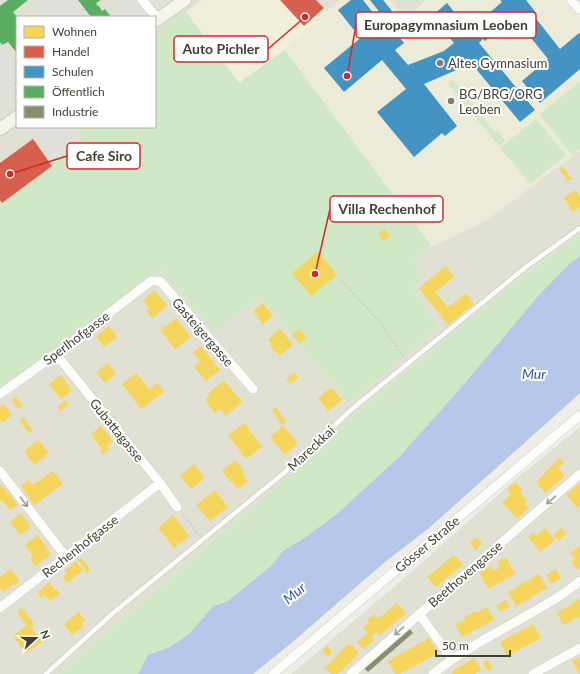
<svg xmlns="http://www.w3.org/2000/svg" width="580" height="674" viewBox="0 0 580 674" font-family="Lato,sans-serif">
<rect width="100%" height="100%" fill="#eeeee6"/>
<g fill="#e1e1d3" fill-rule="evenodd">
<path d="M0,0H580V234L509,286L357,412L287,476L59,674H0ZM17,17H155V127H17Z"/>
<path d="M580,427V674H291L409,574L516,479Z"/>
</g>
<path fill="#f1eed9" d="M201,0H316L327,12L285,50L239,83L186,12Z"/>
<path fill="#ebebd8" d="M339,0H390L406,18L426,0H571L580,10V151L484,222L432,247L285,50Z"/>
<g fill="#d1e8c6">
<path d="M180,4L239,83L285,50L432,247L413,261L424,277L411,288L439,326L349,403L259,297L214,333L161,269L0,388V204L52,166L53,160L83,137L76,127H155V21Z"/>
<path d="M453,80L495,132L497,131L505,141L499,146L448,84Z"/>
<path d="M580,82V149L572,155L539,114Z"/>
<path d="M536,119L566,155L530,184L500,148Z"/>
<path d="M580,234V256L569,264L459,390L399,457L338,513L306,537L283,551L271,566L228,601L213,606L189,634L168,648L148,655L138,674H59L287,476L357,412L509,286Z"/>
</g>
<g fill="#e0dfd9">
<path d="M47,0H74L87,17H39L34,11Z"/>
<path d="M119,0H134L140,5L142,13L137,17H122L113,6Z"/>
<path d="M0,44L17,65V101L0,112Z"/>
<path d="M29,127H76L84,137L53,160Z"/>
</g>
<path fill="#b7c7ea" d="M580,256V393L577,396L429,528L385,562L289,645L253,674H138L148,655L168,648L189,634L213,606L228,601L271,566L283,551L306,537L338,513L399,457L459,390L540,294L569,264Z"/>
<g fill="#f6d55c">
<path d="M563,167L572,179L568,181L559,169Z"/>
<path d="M576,190L580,197V207L573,212L564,198Z"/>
<path d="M385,229L390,236L383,241L378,234Z"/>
<path d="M318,252L337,275L311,296L292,273Z"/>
<path d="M446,266L454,277L435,292L448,308L466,293L474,304L448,325L419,288Z"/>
<path d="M154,290L167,305L153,318L146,311L149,308L143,301Z"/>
<path d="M263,303L273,316L263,324L253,311Z"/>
<path d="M176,318L191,337L175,349L160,330Z"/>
<path d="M109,326L117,337L104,347L96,336Z"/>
<path d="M280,329L293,344L280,356L269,345L271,343L268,339Z"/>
<path d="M299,329L306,338L300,344L292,335Z"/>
<path d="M201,346L220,370L206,381L194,367L200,362L193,352Z"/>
<path d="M107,363L116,374L105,383L96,373Z"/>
<path d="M294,372L299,377L290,384L286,379Z"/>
<path d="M137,373L149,389L158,383L164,392L141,409L122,384Z"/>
<path d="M61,375L72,390L61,399L49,384Z"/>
<path d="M224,380L242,402L226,416L220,409L215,413L205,400L209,396L208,394Z"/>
<path d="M331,387L342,400L328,411L318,398Z"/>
<path d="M16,397L23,406L19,409L12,400Z"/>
<path d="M66,400L69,404L61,411L57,406Z"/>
<path d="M4,404L12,415L2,423L0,420V407Z"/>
<path d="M276,407L286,422L282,425L272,410Z"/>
<path d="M23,417L33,431L29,433L19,420Z"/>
<path d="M245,423L262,447L246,459L228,435Z"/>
<path d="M101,426L113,441L107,446L110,449L103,454L100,451L102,449L91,434Z"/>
<path d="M283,426L298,443L285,455L270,437Z"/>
<path d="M38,440L49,453L34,465L24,451Z"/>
<path d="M560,458L564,463L558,468L565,476L545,493L536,482L545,474L544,473Z"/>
<path d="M236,460L244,472L242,473L248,482L237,489L232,481L230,482L222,470Z"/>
<path d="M194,464L205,478L191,489L180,476Z"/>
<path d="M53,471L63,484L34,505L21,486L29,480L33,485Z"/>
<path d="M515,482L522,490L520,492L527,501L525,503L529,508L517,519L502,502L511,494L507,489Z"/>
<path d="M580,483V506L577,508L566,494Z"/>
<path d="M0,484L18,505L10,510L2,500L0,502Z"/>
<path d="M215,490L228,507L210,521L196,505Z"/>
<path d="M21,513L31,527L20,535L10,522Z"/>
<path d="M173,515L189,536L174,548L158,528Z"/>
<path d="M545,528L555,540L540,552L528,537L533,533L536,536Z"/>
<path d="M561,528L566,534L559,541L553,535Z"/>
<path d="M38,535L51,554L35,566L30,558L33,556L25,545Z"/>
<path d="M476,537L482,543L476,550L470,543Z"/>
<path d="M580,545V568L578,570L571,562L575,558L570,553Z"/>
<path d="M454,555L463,565L436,587L427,577Z"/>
<path d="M506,557L515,574L488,589L479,572L491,566L494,571L500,567L497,562Z"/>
<path d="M81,558L91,570L87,573L78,560Z"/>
<path d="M76,561L83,570L67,583L63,577L67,574L64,571Z"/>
<path d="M11,569L20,581L16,585L15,583L3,592L0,588V577Z"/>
<path d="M556,569L561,578L551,584L546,575Z"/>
<path d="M539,574L547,588L516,606L508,592Z"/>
<path d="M49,582L55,590L57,589L60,593L50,601L45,595L41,598L37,593Z"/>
<path d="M580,599V616L564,625L557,613Z"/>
<path d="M506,600L510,607L500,612L496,605Z"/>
<path d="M397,603L406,614L380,635L377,632L371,637L374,640L363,649L357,642L368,633L363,627L369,622L367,620L374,614L378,619Z"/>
<path d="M487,607L494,620L462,637L455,625L465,620L464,617L476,611L477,613Z"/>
<path d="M22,608L34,624L31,627L42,642L26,653L13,636L27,625L17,612Z"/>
<path d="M79,612L85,621L82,624L83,626L72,635L64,624Z"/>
<path d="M533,624L541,638L507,656L500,642Z"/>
<path d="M429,638L438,653L400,674H395L388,661Z"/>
<path d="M349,643L359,653L338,674H331L325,668Z"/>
<path d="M327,646L332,652L328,657L322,651Z"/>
<path d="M580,657V674H579L572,661Z"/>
<path d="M474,658L481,670L475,674H453L451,672Z"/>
<path d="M488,660L493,668L488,671L483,663Z"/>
</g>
<g fill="#d6604d">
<path d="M280,0H316L324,8L304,26Z"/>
<path d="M33,139L52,166L2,203L0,200V163Z"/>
</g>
<g fill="#4393c3">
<path d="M351,0H363L374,14L369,18L375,26L384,18L404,43L395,50L408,65L444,51L454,43L432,16L447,3L470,32L474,28L473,27L502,2L500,0H526L537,14L534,16L560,49L579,33L580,34V69L540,103L522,81L548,59L514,17L485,41L483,39L479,43L535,110L520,122L467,58L464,61L468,65L424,84L457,126L445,136L442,133L414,157L377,112L406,89L382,60L344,92L324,68L363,36L356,28L354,30L338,10Z"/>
<path d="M370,0H383L392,11L384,18Z"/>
</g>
<g fill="#5aae61">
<path d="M8,0H28L13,12L17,17V53L8,42L2,45L0,42V6Z"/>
<path d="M78,0H101L96,3L98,6H99L102,11L105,9L111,17H91Z"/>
</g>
<path fill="#8c8c6e" d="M408,627L413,633L368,672L363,667Z"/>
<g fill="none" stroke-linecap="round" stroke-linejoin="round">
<defs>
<path id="service" d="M46,674L112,614L285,472L352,409L526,267L580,228"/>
<g id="minor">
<path d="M142,0L158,19"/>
<path d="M571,0L580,10"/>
<path d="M56,354L160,483L177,507"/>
<path d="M0,394L56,354L151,281H160L253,389"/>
<path d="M0,471L66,557"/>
<path d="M0,608L160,483"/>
<path d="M419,614L452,659"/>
<path d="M273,674L580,415"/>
<path d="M351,674L580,474"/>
<path d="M433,674C479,636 535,617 580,581"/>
<path d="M533,674L580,648"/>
</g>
<g id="secondary">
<path d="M155,21L185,0"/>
<path d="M0,129L17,117"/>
</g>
</defs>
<use href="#service" stroke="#cbcbc4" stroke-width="6"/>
<use href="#minor" stroke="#cbcbc4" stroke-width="10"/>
<use href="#secondary" stroke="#cdcebf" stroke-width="14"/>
<g stroke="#cfcec9" stroke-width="2" stroke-dasharray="2 2" stroke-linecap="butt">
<path d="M14,84L17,87"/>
<path d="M342,281L380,322L404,358"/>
<path d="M183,514L198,534"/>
</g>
<use href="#service" stroke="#fcfcfb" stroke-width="4.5"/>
<use href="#minor" stroke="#fcfcfb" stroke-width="9"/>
<use href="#secondary" stroke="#f5f5ed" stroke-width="12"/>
</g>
<defs><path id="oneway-shaft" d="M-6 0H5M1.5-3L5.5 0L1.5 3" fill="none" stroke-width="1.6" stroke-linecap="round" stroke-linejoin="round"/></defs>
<g stroke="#9f9e97">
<use href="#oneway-shaft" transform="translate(551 500) rotate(139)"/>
<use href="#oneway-shaft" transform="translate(24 502) rotate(53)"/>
<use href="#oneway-shaft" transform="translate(399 631) rotate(139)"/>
</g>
<g fill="#7e7e72" stroke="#fff" stroke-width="1.5">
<circle cx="440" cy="63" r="4"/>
<circle cx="451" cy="101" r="4"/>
</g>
<g text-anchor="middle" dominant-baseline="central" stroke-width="4" stroke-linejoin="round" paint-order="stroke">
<g font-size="13" fill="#424133" stroke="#fff" text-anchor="start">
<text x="448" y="63">Altes Gymnasium</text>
<text x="459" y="94">BG/BRG/ORG<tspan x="459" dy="15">Leoben</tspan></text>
</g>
<g font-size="13" fill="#424133" stroke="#fff">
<text transform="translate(203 332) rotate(49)">Gasteigergasse</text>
<text transform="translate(76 338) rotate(-37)">Sperlhofgasse</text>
<text transform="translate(117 430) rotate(51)">Gubattagasse</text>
<text transform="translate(311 448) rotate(-43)">Mareckkai</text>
<text transform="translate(427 544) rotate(-40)">Gösser Straße</text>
<text transform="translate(80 546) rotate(-38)">Rechenhofgasse</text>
<text transform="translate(465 574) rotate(-41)">Beethovengasse</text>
</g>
<g font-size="14" font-style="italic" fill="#3253a8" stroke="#fff">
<text x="534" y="373">Mur</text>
<text transform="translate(294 593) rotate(-40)">Mur</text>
</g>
</g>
<path fill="none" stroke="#d62828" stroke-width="1.5" d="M347 76L356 25M305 17L268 49M10 174L67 156M315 274L330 209"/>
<g fill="#d62828" stroke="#fff" stroke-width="1.5">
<circle cx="347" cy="76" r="4"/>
<circle cx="305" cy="17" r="4"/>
<circle cx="10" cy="174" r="4"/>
<circle cx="315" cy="274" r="4"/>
</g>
<g fill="#fff" stroke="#d62828" stroke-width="1.5">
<rect x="356" y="12" width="180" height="26" rx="4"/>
<rect x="174" y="36" width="94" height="26" rx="4"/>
<rect x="67" y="143" width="73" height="26" rx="4"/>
<rect x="330" y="196" width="113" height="26" rx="4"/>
</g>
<g font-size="14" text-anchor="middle" font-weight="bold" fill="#424133">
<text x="446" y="30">Europagymnasium Leoben</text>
<text x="221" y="54">Auto Pichler</text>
<text x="104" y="161">Cafe Siro</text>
<text x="387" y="214">Villa Rechenhof</text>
</g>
<rect x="16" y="16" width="140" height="112" fill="#ffffff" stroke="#b3b3ad"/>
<rect x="24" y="26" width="20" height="12" fill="#f6d55c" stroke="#b3b3ad"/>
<text x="52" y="36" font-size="12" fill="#424133">Wohnen</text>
<rect x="24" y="46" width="20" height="12" fill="#d6604d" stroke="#b3b3ad"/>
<text x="52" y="56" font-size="12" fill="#424133">Handel</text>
<rect x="24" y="66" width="20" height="12" fill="#4393c3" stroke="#b3b3ad"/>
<text x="52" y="76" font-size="12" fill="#424133">Schulen</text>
<rect x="24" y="86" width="20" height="12" fill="#5aae61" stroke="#b3b3ad"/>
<text x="52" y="96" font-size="12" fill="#424133">Öffentlich</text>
<rect x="24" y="106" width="20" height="12" fill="#8c8c6e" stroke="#b3b3ad"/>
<text x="52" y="116" font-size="12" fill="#424133">Industrie</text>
<g transform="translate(36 638) rotate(69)" stroke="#ffffff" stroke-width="3" paint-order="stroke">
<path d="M0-3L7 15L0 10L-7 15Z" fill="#424133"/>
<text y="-6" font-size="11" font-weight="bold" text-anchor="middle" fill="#424133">N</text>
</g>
<path d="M436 650v6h74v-6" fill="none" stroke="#424133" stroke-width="2"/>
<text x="442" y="650" font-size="12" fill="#424133" stroke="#ffffff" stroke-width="3" paint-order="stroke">50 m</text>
</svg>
